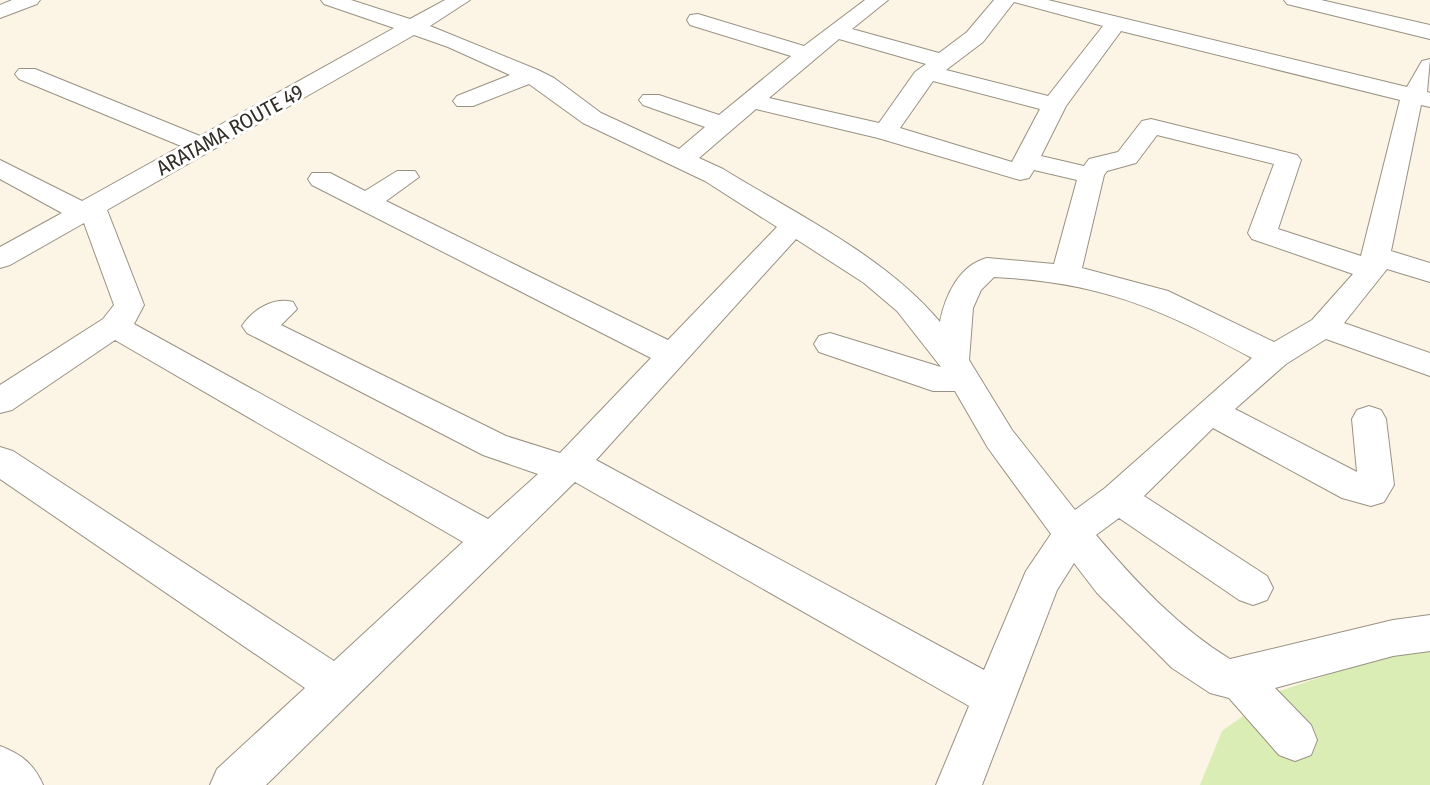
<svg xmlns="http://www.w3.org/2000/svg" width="1430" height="785" viewBox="0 0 1430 785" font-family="'Fira Sans Condensed',sans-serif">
<rect width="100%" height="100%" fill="#fcf4e4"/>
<path fill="#d9edb5" d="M1430,649V785H1200L1222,731L1277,692L1395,652Z"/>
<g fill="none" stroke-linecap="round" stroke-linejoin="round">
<defs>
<g id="street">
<path d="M12,0H40L37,4L0,18V5Z"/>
<path d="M321,0H351L410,19L445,0H470L430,26L538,70L554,78L601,113L679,149L705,127L643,105L639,100L643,95H659L719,115L791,56L690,25L687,20L690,15L698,14L804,46L865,0H888L852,29L939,53L967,32L994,0H1048L1407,87L1422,61L1430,59L1427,92L1430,93V107L1421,105L1391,251L1430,263V282L1387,269L1344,323L1430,353V376L1326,339L1286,364L1235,409L1357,472L1352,419L1357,410L1369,406L1381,410L1386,419L1394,485L1384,502L1371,506L1342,498L1213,428L1144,496L1267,576L1273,588L1267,600L1253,605L1239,600L1119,518L1096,535C1135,581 1179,628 1230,659L1393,620L1430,615V651L1393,656L1275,688L1311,725L1317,740L1311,755L1295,761L1279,755L1229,698L1210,693L1172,668L1097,593L1074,563L1057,590L982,785H936L969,706L575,482L266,785H210L217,769L305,688L0,479V447L13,451L334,661L463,542L115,340L12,410L0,413V385L103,319L114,305L84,223L10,265L0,268V247L62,213L0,179V160L82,201L181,146L19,79L15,74L19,69H35L200,136L394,28L324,4ZM1014,2L1103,26L1048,96L946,70L983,42ZM1121,31L1400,100L1361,256L1278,229L1301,160L1297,155L1151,119L1142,121L1118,152L1089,159L1084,166L1041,156L1066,106ZM414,35L448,47L510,75L457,96L453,101L457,106H473L529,84L583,123L705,181L777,227L668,340L386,201L419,177L415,171H397L365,191L330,173H312L308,179L312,185L651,358L560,453L506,436L281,325L297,309L293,302C274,297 253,309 242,326L247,333L483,455L538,474L488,519L134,324L144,305L107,210ZM839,39L926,64L915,72L879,123L769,98ZM933,81L1040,109L1012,162L900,128ZM756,109L878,138L1020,180L1029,178L1034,170L1077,180L1054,264L987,258C959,265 945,296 940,322C885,256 796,214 723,169L699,158ZM1157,135L1274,164L1248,233L1252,239L1353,274L1312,320L1274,342L1168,291L1082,268L1104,175L1107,171L1136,163ZM796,239L864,283L897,311L941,367L830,333L819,336L814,344L819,352L933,391H955L988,448L1051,534L1026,571L984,670L596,460ZM994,277C1101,282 1159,308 1252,358L1105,488L1075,510L1012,430L969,360L973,308L981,290Z"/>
<path d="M1284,0H1321L1430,25V39L1287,4Z"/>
<path d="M0,746C21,754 34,764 43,785H0Z"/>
</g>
</defs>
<use href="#street" stroke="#999183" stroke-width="2"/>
<use href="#street" fill="#fff" fill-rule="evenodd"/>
</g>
<g text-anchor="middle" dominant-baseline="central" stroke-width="6" stroke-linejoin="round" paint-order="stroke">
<g font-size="21" fill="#312e28" stroke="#fff">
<text transform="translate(230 130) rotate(-29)">ARATAMA ROUTE 49</text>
</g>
</g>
</svg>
